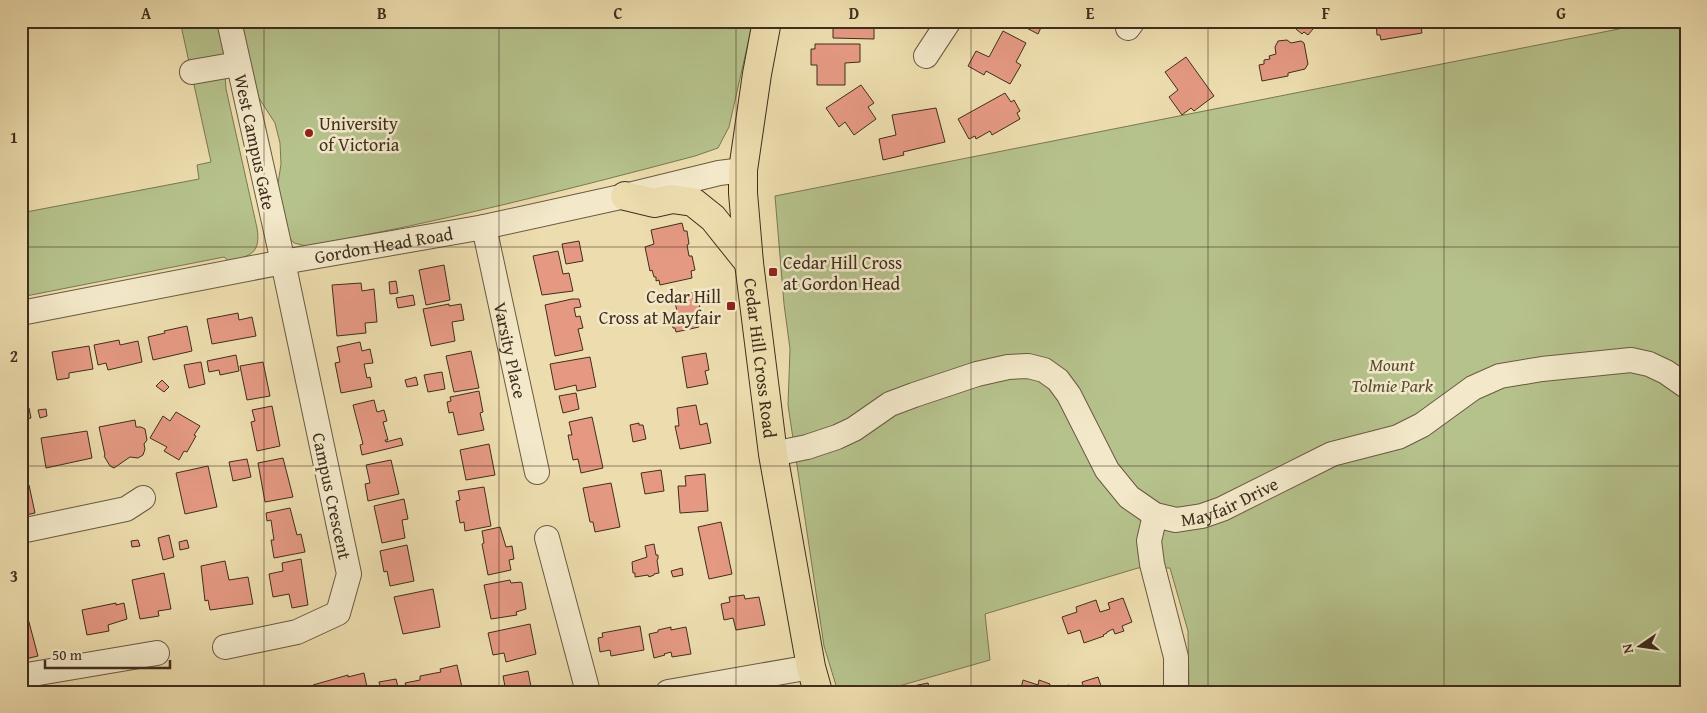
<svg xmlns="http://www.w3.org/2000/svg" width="1707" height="713" viewBox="0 0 1707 713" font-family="'Gentium Book Plus',serif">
<rect width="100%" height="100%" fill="#edddae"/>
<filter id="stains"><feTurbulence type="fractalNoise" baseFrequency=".004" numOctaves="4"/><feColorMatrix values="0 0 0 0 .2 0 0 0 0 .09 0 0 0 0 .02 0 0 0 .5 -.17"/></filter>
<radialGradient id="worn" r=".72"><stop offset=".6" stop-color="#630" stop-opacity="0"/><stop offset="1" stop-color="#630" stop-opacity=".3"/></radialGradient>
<g fill="#b6c28c" stroke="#7a7854">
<path d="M180,21H220L223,44L226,89L257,228C261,253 251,256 229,261L224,257L21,297V213L199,179L197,165L211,162Z"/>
<path d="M238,21H753L729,127L718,148L695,156C566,190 438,223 306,246L294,243L286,234L277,190L281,164L280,143L275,123L253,89Z"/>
<path d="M1659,21H1686V692H1189L1188,631L1170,568H1138L985,614L990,660L878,692H838L824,646L788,405L790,349L784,304L775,196Z"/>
</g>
<g fill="#e59983" stroke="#3f2e1d">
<path d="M833,21H874V39L833,38Z"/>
<path d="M1016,21H1044L1038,34L1015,22Z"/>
<path d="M1292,21H1312L1317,24L1308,35L1304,32L1302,34L1290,24Z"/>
<path d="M1376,21H1420L1422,33L1381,40L1380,35H1377Z"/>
<path d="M1003,31L1026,43L1016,62L1021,65L1010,84L986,71L984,75L968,66L976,51L989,57Z"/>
<path d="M1287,40L1291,43L1301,41L1304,43L1308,64L1305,69L1288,73V76L1262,81L1259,65L1264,64V60L1270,59L1269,56L1276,54L1275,47L1278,41Z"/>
<path d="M815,44H860V62L845,63V85H817V65H811V49H815Z"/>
<path d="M1186,57L1214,96L1194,111L1191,108L1182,115L1169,97L1178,90L1165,72Z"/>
<path d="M861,85L874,103L868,107L876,119L854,135L845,122L839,127L826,108Z"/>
<path d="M1005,93L1011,102L1014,100L1020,111L1017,113L1020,119L992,135L990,131L976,139L975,136L969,139L958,119Z"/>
<path d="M936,108L945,142L903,152L904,155L883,160L879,139L896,135L892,115Z"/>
<path d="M682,223L684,231H687L689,244L687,245L689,256H692L695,270L691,271L692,278L660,285L659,280L656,281V277H654L652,270L650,271L645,247L654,244L651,230Z"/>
<path d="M579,241L583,261L566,264L562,244Z"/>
<path d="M558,251L563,274L569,273L573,291L542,295L533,256Z"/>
<path d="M444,265L450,300L426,305L419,270Z"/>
<path d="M396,281L398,293L390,294L389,282Z"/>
<path d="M361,283L362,291L374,289L377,322L365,323L366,333L337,336L332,285Z"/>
<path d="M697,292L702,319L697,320L699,327L676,332L675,328H673L671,319L678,317L674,296Z"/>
<path d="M413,295L415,305L398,308L396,298Z"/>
<path d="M572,299H579L581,307L574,308L576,317L580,316L583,328L578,329L583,350L555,356L545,305Z"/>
<path d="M449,304V306L461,304L464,320L452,322L455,341L431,346L423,309Z"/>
<path d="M238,313L239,320L252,317L256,336L212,344L207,319Z"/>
<path d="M187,326L192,351L153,360L148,337L165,333L164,331Z"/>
<path d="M119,340L120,345L138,341L142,362L108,370L106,363L98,365L94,345Z"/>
<path d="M360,342L362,351L370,349L373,363L364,364L367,378L370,377L372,387L341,393L335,363L340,362L337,347Z"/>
<path d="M89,346L93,369L69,373V378L57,380L52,352Z"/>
<path d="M471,351L479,388L454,392L446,356Z"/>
<path d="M706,353L709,370L705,371L708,384L687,388L682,357Z"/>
<path d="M236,355L239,371L220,375L219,370L209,372L207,361Z"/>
<path d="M590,357L596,387L577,391L576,385L555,390L550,364Z"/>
<path d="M201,362L205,384L189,388L184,365Z"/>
<path d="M263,362L270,396L247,400L240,366Z"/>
<path d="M442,372L445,389L428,392L424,375Z"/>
<path d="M416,377L418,385L407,387L405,380Z"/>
<path d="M162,380L169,387L164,392L156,386Z"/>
<path d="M479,391L483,412L480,413L484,430L458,435L453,412L449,413L447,402L451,401L450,397Z"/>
<path d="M576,393L579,409L563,413L559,396Z"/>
<path d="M374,400L377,412L384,410L387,421L383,422L388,440H385L386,442L401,438L403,445L362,455L360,445L363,444L353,405Z"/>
<path d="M696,405L700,425L707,423L711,443L680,449L675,426H679L677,408Z"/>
<path d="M272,406L280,446L257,451L251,422L255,421L252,410Z"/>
<path d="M29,408L31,418L21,420V409Z"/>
<path d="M46,409L47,416L40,418L38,410Z"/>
<path d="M176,412L200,426L194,435L196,436L187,452L184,451L179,460L164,451L167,447L150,438L163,416L170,421Z"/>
<path d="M592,417L603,468L581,473L578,459L573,460L568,435H572L569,422Z"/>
<path d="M135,420L136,427H141L145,429L147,440L144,444L145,449L143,455L138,458L130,457L114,468L110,466L104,456L105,455L99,427Z"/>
<path d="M639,423V425H643L646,439L633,442L630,425Z"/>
<path d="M87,431L92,458L46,468L41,438Z"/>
<path d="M489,444L495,475L466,480L460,450Z"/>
<path d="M283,458L293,497L265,502L258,463Z"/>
<path d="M247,459L251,477L233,481L229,462Z"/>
<path d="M391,460L399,494L368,501L365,484L370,483L366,465Z"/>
<path d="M208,466L217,507L185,514L176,473Z"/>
<path d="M661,470L664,491L645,494L641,473Z"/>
<path d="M705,474L708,511L680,513L678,486H686L685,476Z"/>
<path d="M611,483L620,527L595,532L593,522H590L583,488Z"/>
<path d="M29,485L35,513L21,516V487Z"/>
<path d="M484,487L491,526L465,531L464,522L460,523L456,501L460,500L458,491Z"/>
<path d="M404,499L408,519L402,520L405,538L382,543L374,506Z"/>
<path d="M290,508L297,535L301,534L305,552L274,558L271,540H274L271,520L267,521L266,513Z"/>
<path d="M721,522L732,574L709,579L698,527Z"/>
<path d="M500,527L506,547L512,546L514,559L509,560L511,570L488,575L482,544L484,543L482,531Z"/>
<path d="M169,535L174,557L163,560L158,538Z"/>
<path d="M138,540L140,546L132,547L131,541Z"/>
<path d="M187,540L189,548L180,550L179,542Z"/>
<path d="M654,544L656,555H658V559L657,560L659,573L654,574V575L649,577L648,575L635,577V573H633L632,562L647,557L645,546Z"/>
<path d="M407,545L414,581L390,586L387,571L384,572L380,551Z"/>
<path d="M301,559L308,605L292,608L289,594L273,597L269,574L283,571L282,563Z"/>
<path d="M225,561L229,580L248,577L253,604L210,610L208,600L205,601L201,566Z"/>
<path d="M682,568L683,575L673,577L671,571Z"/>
<path d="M21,569L28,604L21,605Z"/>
<path d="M164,573L171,609L158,611L159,616L140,619L132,580Z"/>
<path d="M510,580L511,583L521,582L522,583L526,609L516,612L517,615L491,619L484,585Z"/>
<path d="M433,589L440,627L403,634L394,597Z"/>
<path d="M744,595L745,599L759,597L765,625L736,630L733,618L724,620L721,604L730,602L729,597Z"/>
<path d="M1123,598L1132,622L1122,626L1124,631L1115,634L1113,629L1107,632V633L1103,635L1104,636L1084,643L1080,630L1068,634L1062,617L1077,612L1076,607L1096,600L1100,612L1110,609L1108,603Z"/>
<path d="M116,603V605L124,603L127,619L108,625L109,631L87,635L82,610Z"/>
<path d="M26,611L38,656L21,660V612Z"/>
<path d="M530,624L536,654L506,662L504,653L493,655L488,633Z"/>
<path d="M640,626L644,650L611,656L610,650L600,652L598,638L603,637L602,633Z"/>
<path d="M671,627V630L686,627L691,654L672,657L671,652L664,654L665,655L654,658L649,634L658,632V630Z"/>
<path d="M457,665L463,692H378L377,687L380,686L379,682L396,679L398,687L406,685L405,683L420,680V676L441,672L440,669Z"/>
<path d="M528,671L532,692H506L503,676Z"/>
<path d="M364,673L368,692H314L313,685L348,675V677Z"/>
<path d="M1098,677L1103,692H1085L1082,682Z"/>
<path d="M1023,680L1038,685L1039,680L1050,684L1049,688L1063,692H1020Z"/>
<path d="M928,683L930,692H900L904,691L903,688Z"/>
<path d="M1068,685L1082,689L1081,692H1066Z"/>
</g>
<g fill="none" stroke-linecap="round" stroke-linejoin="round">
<defs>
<g id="minor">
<path d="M1128,28L1133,21"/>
<path d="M926,56L949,21"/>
<path d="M192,72L238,64"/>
<path id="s1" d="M484,227L537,472"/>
<path id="s2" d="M21,313L283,262L484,227L625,196L719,173L743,170"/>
<path id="s3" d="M773,454L807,447L837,437L854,429L890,404L914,395L977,374L1008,367L1028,366L1044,370L1058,380L1069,395L1107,470L1129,497L1155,515L1176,520L1202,516L1222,509L1332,454L1398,437L1422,425L1473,388L1500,376L1542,369L1631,360L1649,364L1666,372L1686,386"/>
<path d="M1155,515L1149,541L1152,564L1176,657V692"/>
<path d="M21,531L126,509L143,498"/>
<path d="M547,538L588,692"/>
<path d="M225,647L297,632L338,613L349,574L283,262L229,21"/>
<path d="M21,676L157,653"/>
<path d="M668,692L811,667"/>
</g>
<g id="major">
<path id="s4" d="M767,21L757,74L743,170V193L749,263L773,454L811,667L818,692"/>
<path d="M625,196L654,203L672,199L693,202L713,218L749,263"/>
</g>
</defs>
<use href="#minor" stroke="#6a5a41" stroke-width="26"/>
<use href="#major" stroke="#3f2e1d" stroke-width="30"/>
<use href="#minor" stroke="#f3e9ca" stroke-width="24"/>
<use href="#major" stroke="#edddae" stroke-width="28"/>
</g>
<path fill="none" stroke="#3f2e1d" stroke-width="1" stroke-opacity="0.55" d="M264,21V692M499,21V692M736,21V692M971,21V692M1208,21V692M1444,21V692M21,247H1686M21,466H1686"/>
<g fill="#8f2418" stroke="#f3e9ca" stroke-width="2">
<circle cx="309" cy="133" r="5"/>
<rect x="768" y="267" width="10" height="10" rx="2.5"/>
<rect x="726" y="301" width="10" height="10" rx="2.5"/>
</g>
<g text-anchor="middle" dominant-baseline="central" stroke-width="5" stroke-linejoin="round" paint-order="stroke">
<g font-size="18" fill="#3f2e1d" stroke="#f3e9ca" text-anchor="start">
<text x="319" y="123">University<tspan x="319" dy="21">of Victoria</tspan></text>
<text x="783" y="262">Cedar Hill Cross<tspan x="783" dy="21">at Gordon Head</tspan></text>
<text x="721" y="296" text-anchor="end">Cedar Hill<tspan x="721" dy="21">Cross at Mayfair</tspan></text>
</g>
<g font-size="18" fill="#3f2e1d" stroke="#f3e9ca">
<text transform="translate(255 142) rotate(78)">West Campus Gate</text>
<text stroke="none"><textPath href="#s2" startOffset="369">Gordon Head Road</textPath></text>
<text stroke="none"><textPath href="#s1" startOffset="126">Varsity Place</textPath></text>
<text stroke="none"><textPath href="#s4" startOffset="340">Cedar Hill Cross Road</textPath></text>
<text transform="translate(332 496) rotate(78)">Campus Crescent</text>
<text stroke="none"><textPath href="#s3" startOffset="554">Mayfair Drive</textPath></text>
</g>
<g font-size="18" font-style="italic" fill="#574c33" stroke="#f3e9ca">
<text x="1392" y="364">Mount<tspan x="1392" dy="21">Tolmie Park</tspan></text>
</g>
</g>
<rect width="1707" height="713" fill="none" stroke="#edddae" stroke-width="55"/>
<g transform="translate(1640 646) rotate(257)" stroke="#f3e9ca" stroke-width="4" paint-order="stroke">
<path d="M0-4L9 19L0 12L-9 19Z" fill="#3f2e1d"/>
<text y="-8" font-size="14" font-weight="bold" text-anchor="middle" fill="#3f2e1d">N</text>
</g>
<path d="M45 660v8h125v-8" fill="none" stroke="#3f2e1d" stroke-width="2.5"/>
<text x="52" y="660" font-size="15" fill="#3f2e1d" stroke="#f3e9ca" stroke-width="4" paint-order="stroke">50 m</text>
<rect x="28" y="28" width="1652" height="658" fill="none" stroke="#3f2e1d" stroke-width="2"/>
<g font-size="16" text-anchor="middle" font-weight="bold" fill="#3f2e1d">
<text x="146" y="19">A</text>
<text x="382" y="19">B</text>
<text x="618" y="19">C</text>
<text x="854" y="19">D</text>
<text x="1090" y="19">E</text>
<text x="1326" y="19">F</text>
<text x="1561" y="19">G</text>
<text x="14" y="143">1</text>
<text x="14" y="362">2</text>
<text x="14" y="582">3</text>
</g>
<rect width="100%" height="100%" filter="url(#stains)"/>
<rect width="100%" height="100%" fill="url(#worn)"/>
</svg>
